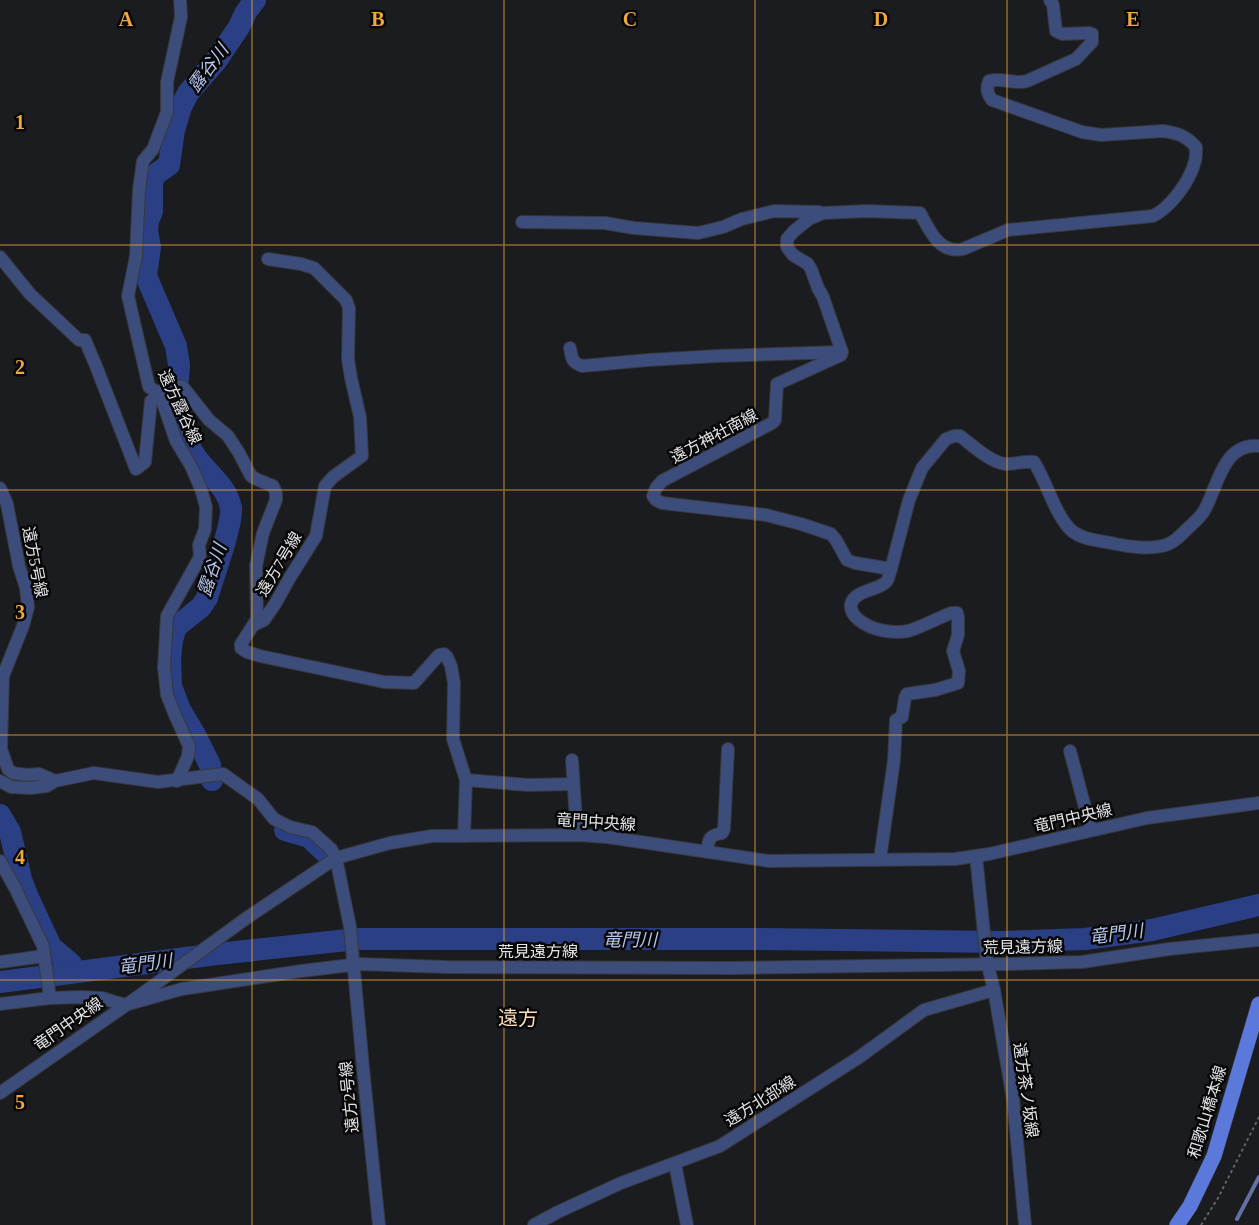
<svg xmlns="http://www.w3.org/2000/svg" width="1259" height="1225" viewBox="0 0 1259 1225" font-family="'Times New Roman','Noto Sans JP',serif">
<rect width="100%" height="100%" fill="#1b1c1f"/>
<g fill="none" stroke-linecap="round" stroke-linejoin="round">
<path stroke="#6270a2" stroke-width="4" d="M1237,1219L1259,1177"/>
<g stroke="#2b3f85" stroke-width="22">
<path d="M178,379L179,365L176,346L146,276L150,247L147,231L148,221L152,211V181L156,174L169,165L174,130L181,107L188,93L216,61L239,27L246,12L255,0"/>
<path d="M177,392C180,411 182,433 192,451C203,471 227,484 231,508C233,524 212,580 207,598L201,607L176,627L172,640L170,659L171,686L180,710L195,735L210,765L212,780"/>
<path d="M0,815L10,832L21,879L27,895L51,947L71,964L73,972"/>
<path d="M285,830L309,837L326,853"/>
<path d="M0,982L217,954L357,939H762L1002,942L1085,939L1152,930L1259,905"/>
</g>
<defs>
<g id="minor">
<path d="M522,222L605,223L634,228L698,233L723,227L742,219L774,211L819,212"/>
<path d="M0,257L30,294L79,340H85L96,366L136,469L145,462L151,401L160,394L166,386L173,385L183,387L209,420L228,436L239,453L251,476L256,479L273,486L276,493V500L263,533L256,566L257,619L241,644V648L247,652L260,656L384,682L414,683L439,655L444,654L447,657L451,666L454,683L453,739L466,780L464,836"/>
<path d="M570,348C572,358 571,362 582,366L648,360L717,356L841,352"/>
<path d="M0,488L7,504L19,566L26,588L28,607L23,626L3,676L1,749L8,769L13,773L27,775L39,774L55,781"/>
<path d="M891,569L909,500L922,468L946,439L954,436H960C972,445 990,462 1005,464C1015,464 1025,461 1034,462C1047,482 1055,516 1072,531C1083,540 1102,541 1116,544C1129,547 1149,549 1162,546C1172,544 1178,538 1185,531C1191,525 1199,519 1204,511C1218,487 1222,443 1259,446"/>
<path d="M254,625L264,620L275,604L289,579L316,536L325,486L333,477L362,456L360,417L351,378L348,359L349,308L346,300L314,268L301,264L268,259"/>
<path d="M1070,751L1091,830"/>
<path d="M572,760L577,835"/>
<path d="M466,780L528,785L573,784"/>
<path d="M0,781L11,787L31,788L47,786L55,781L94,773L158,782L223,774L258,799L274,819L290,827L312,832L331,849L336,858L350,927L363,1068L379,1225"/>
<path d="M177,781L188,756L189,746L175,715L167,695L164,667L167,616L200,557L199,545L205,529L206,507L201,489L191,466L176,441L160,394L149,387L128,296L136,256L139,190L143,161L153,149L167,112V82L181,17L180,0"/>
<path d="M707,852C709,839 708,836 722,833L724,829L728,749"/>
<path d="M976,856L987,962L994,990L1013,1099L1025,1225"/>
<path d="M880,859L894,760L896,720L902,717L905,698L907,694L935,690L958,683L959,671L953,651L958,635V617L957,613H951C938,618 922,627 908,631C892,634 871,630 859,620C854,616 850,611 851,604C855,590 877,591 886,582C889,579 889,574 891,569L855,563L847,560L836,540L831,534L801,524L766,515L662,503L656,500L653,496L656,488L662,481L772,423L775,420L777,384L841,355L842,352L823,297L818,288L811,269L808,264L793,255L787,247V239L794,231L809,219L823,213L867,211L920,213C930,231 939,254 963,249L1008,230L1153,216C1171,207 1190,181 1195,161C1196,157 1196,151 1196,147C1186,136 1178,133 1163,131L1101,135L1082,132L992,100C987,93 986,89 989,81C1003,77 1014,85 1027,81L1076,59L1092,42V34L1089,33L1062,34L1056,31L1053,5L1050,0"/>
<path d="M0,861L15,888L43,946L50,998"/>
<path d="M0,962L44,956"/>
<path d="M0,1004L50,998L82,997L102,998L125,1005L182,989L301,971L359,964L446,967L731,968L1008,964L1082,962L1169,949L1259,940"/>
<path d="M0,1093L139,996L248,917L336,858L390,843L432,836L577,835L607,837L769,861L955,859L989,854L1147,818L1259,803"/>
<path d="M675,1164L687,1225"/>
<path d="M534,1225L558,1212L621,1183L720,1146L858,1058L924,1010L994,990"/>
</g>
<path id="major" d="M1177,1225L1190,1206L1214,1156L1259,1004"/>
</defs>
<use href="#minor" stroke="#37383b" stroke-width="14"/>
<use href="#major" stroke="#37383b" stroke-width="16"/>
<path stroke="#626366" stroke-width="2" stroke-dasharray="3 3" stroke-linecap="butt" d="M1201,1225L1218,1198L1259,1117"/>
<use href="#minor" stroke="#3c4c7b" stroke-width="12"/>
<use href="#major" stroke="#5a79db" stroke-width="15"/>
</g>
<path fill="none" stroke="#efa73e" stroke-width="1.5" stroke-opacity="0.55" d="M252,0V1225M504,0V1225M755,0V1225M1007,0V1225M0,245H1259M0,490H1259M0,735H1259M0,980H1259"/>
<g text-anchor="middle" dominant-baseline="central" stroke-width="5" stroke-linejoin="round" paint-order="stroke">
<g font-size="16" fill="#e3e4e6" stroke="#070708">
<text transform="translate(180 407) rotate(65)">遠方露谷線</text>
<text transform="translate(714 436) rotate(-28)">遠方神社南線</text>
<text transform="translate(35 562) rotate(79)">遠方5号線</text>
<text transform="translate(279 564) rotate(-59)">遠方7号線</text>
<text transform="translate(1073 818) rotate(-13)">竜門中央線</text>
<text transform="translate(596 822) rotate(4)">竜門中央線</text>
<text transform="translate(1023 947) rotate(-1)">荒見遠方線</text>
<text x="538" y="951">荒見遠方線</text>
<text transform="translate(68 1024) rotate(-35)">竜門中央線</text>
<text transform="translate(1026 1090) rotate(82)">遠方茶ノ坂線</text>
<text transform="translate(349 1097) rotate(-96)">遠方2号線</text>
<text transform="translate(760 1101) rotate(-32)">遠方北部線</text>
<text transform="translate(1207 1112) rotate(-73)">和歌山橋本線</text>
</g>
<g font-size="18" font-style="italic" fill="#b4c4ec" stroke="#070708">
<text transform="translate(208 68) rotate(-53)">露谷川</text>
<text transform="translate(212 570) rotate(-71)">露谷川</text>
<text transform="translate(1116 934) rotate(-7)">竜門川</text>
<text x="630" y="940">竜門川</text>
<text transform="translate(145 964) rotate(-7)">竜門川</text>
</g>
<g font-size="20" fill="#fcddb8" stroke="#070708">
<text x="518" y="1018">遠方</text>
</g>
</g>
<g font-size="20" text-anchor="middle" font-weight="bold" fill="#efa73e" stroke="#070708" stroke-width="5" stroke-linejoin="round" paint-order="stroke">
<text x="126" y="26">A</text>
<text x="378" y="26">B</text>
<text x="630" y="26">C</text>
<text x="881" y="26">D</text>
<text x="1133" y="26">E</text>
<text x="20" y="129">1</text>
<text x="20" y="374">2</text>
<text x="20" y="619">3</text>
<text x="20" y="864">4</text>
<text x="20" y="1109">5</text>
</g>
</svg>
